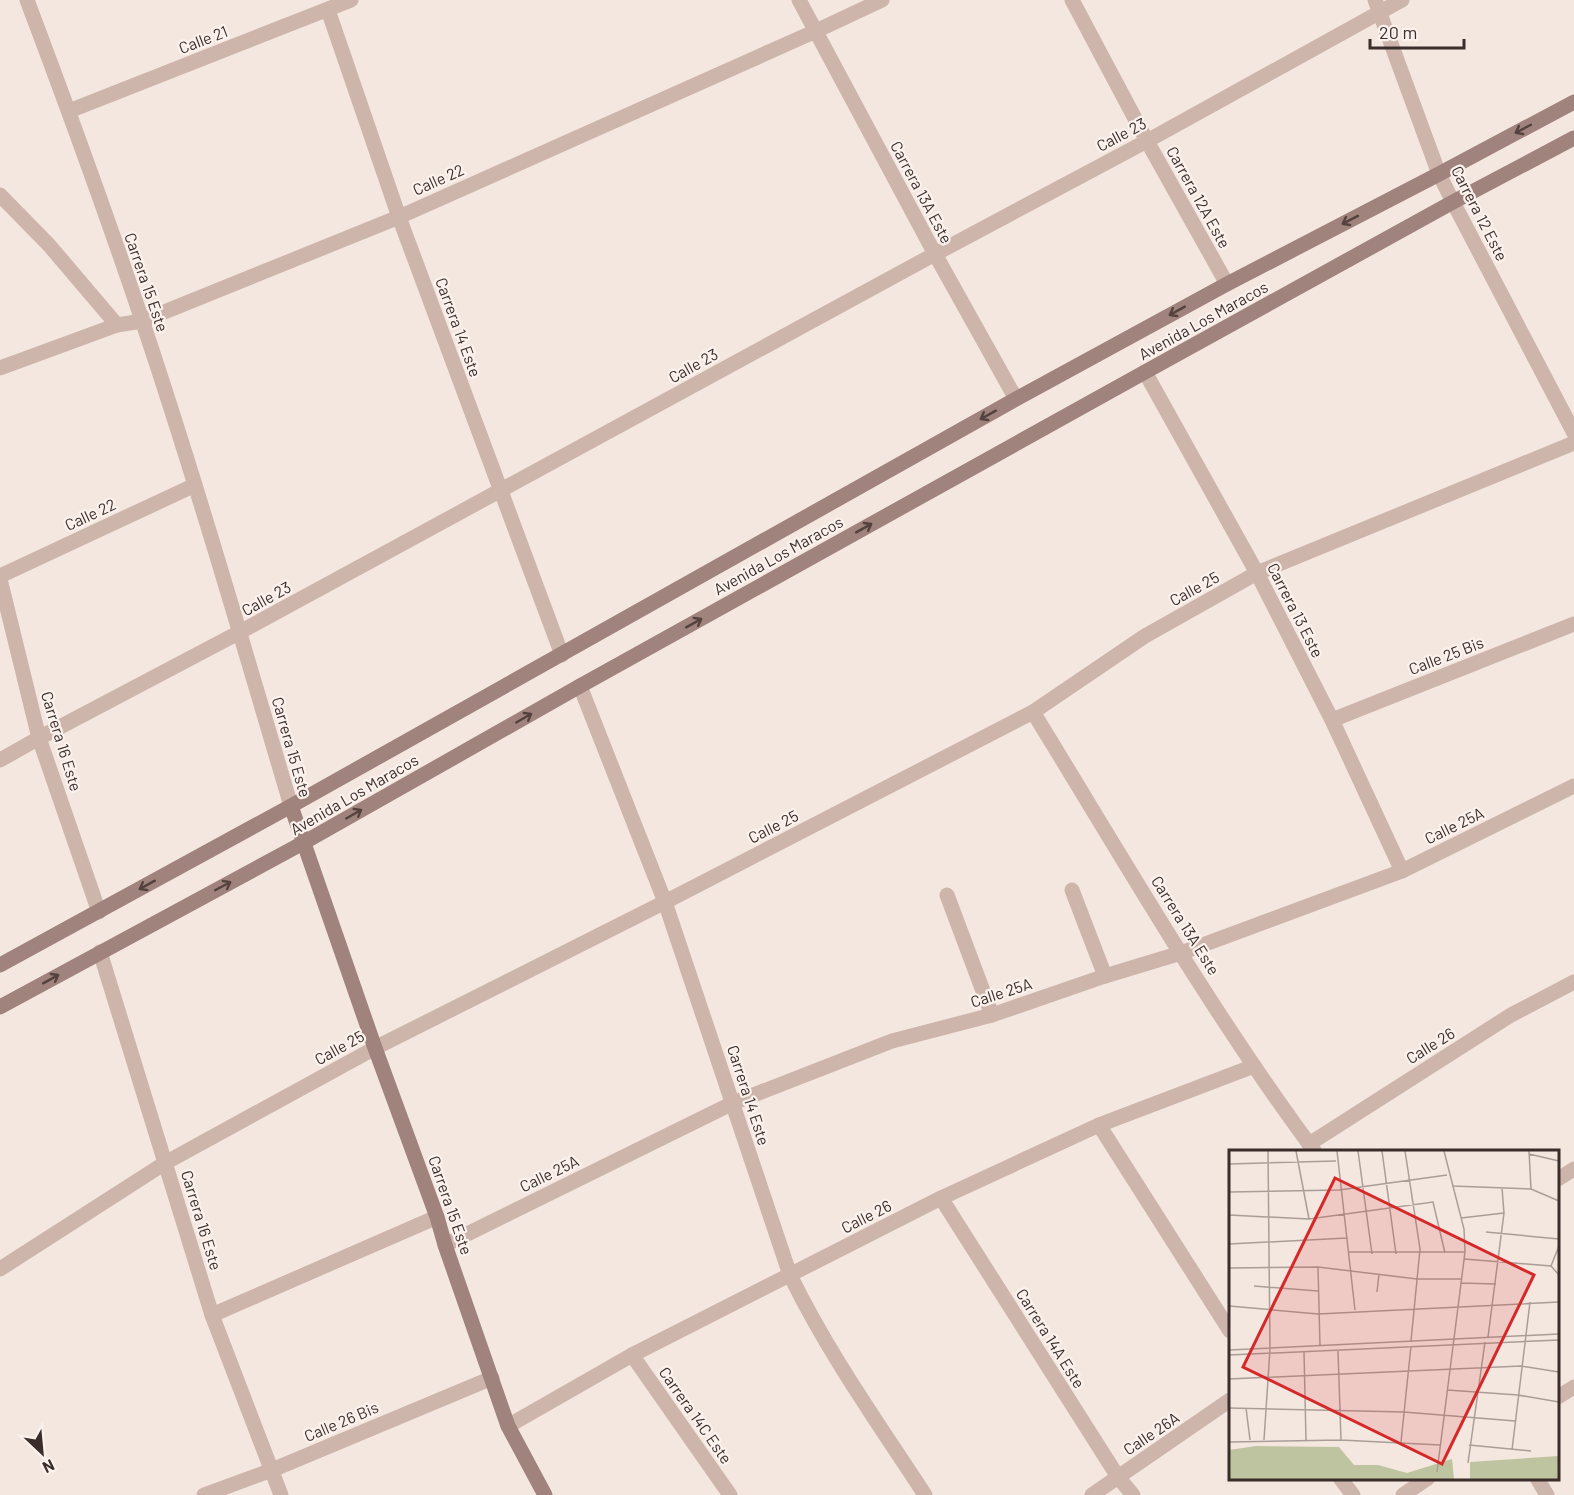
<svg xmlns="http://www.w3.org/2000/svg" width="1574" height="1495" viewBox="0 0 1574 1495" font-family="Barlow,sans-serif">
<rect width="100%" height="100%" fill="#f4e7e0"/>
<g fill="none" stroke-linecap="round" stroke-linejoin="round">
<path stroke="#cdb5ab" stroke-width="15" d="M0,195L49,245L117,325"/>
<g stroke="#cdb5ab" stroke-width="15">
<path d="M27,0C67,106 106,213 142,320C196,481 243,644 291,806"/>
<path d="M799,0L935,254L1016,399"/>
<path d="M1072,0L1147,141L1227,284"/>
<path d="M1375,0L1439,174L1453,202L1574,433"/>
<path d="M328,10L399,217L562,655"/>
<path d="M69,111L351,0"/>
<path d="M0,368L117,325L142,321L399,217L816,31L882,0"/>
<path d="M1145,372L1257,573L1332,720L1402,871"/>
<path d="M0,576L195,485"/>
<path d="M0,579L39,738L99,912"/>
<path d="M580,686L665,902L790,1275C828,1353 878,1423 925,1495"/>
<path d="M1033,712C1124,860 1211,1012 1315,1152"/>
<path d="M1332,720L1574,624"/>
<path d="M0,760L39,738L240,632L935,254L1147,141L1402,0"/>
<path d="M1072,890L1105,976"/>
<path d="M947,895L992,1015"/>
<path d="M100,952L212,1315L281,1495"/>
<path d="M1099,1125L1230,1331"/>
<path d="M1309,1144L1511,1015L1574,982"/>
<path d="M1558,1179L1574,1169"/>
<path d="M941,1198L1118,1477L1133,1495"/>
<path d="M445,1245L733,1103L892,1041L992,1015L1105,976L1181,953L1402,871L1574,786"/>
<path d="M0,1269L165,1163L375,1048L665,902L1033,712L1145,636L1257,573L1574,443"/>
<path d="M212,1315L437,1217"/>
<path d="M632,1355L730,1495"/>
<path d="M1558,1397L1574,1387"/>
<path d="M508,1426L632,1355L941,1198L1099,1125L1254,1066"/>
<path d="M1340,1478L1353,1495"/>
<path d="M1537,1478L1547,1495"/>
<path d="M204,1495L272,1470L492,1378"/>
<path d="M1092,1495L1230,1400"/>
<path d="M1403,1495L1428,1478"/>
</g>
<g stroke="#a0837c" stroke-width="15">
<path d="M291,806L375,1048L437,1217L445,1245L508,1426L545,1495"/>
<path d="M0,965L291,806L1016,399L1227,284L1439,174L1574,102"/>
<path d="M0,1007L303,843L580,686L1145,372L1453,202L1574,138"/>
</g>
</g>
<defs><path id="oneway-shaft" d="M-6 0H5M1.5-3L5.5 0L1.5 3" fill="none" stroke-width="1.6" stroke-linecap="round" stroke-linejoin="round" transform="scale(1.5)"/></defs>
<g stroke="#54423e">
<use href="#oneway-shaft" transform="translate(1523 129) rotate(152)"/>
<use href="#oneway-shaft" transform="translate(1350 220) rotate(153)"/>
<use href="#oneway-shaft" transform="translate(1177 311) rotate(151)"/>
<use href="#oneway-shaft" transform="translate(988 415) rotate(151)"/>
<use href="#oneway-shaft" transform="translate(864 528) rotate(-29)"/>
<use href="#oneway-shaft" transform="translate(694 623) rotate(-29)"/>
<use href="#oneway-shaft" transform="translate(524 718) rotate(-30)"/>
<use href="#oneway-shaft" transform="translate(354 814) rotate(-30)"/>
<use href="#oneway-shaft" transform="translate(147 885) rotate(151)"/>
<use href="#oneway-shaft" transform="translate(223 886) rotate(-28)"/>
<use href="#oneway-shaft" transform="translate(51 979) rotate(-29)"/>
</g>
<g text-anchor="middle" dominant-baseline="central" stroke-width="4.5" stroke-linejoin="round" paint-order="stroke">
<g font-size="16" fill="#3a2d2a" stroke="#fbf2ed">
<text transform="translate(203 39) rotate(-21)">Calle 21</text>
<text transform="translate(1121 134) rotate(-28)">Calle 23</text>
<text transform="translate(438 179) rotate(-24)">Calle 22</text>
<text transform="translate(922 192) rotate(62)">Carrera 13A Este</text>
<text transform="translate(1199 197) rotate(61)">Carrera 12A Este</text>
<text transform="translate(1480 213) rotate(63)">Carrera 12 Este</text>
<text transform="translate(147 282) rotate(71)">Carrera 15 Este</text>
<text transform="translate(1203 320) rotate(-29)">Avenida Los Maracos</text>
<text transform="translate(459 327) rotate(70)">Carrera 14 Este</text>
<text transform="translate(693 365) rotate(-29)">Calle 23</text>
<text transform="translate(90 514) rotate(-25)">Calle 22</text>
<text transform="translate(778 555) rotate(-29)">Avenida Los Maracos</text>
<text transform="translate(1194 588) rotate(-29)">Calle 25</text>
<text transform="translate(266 598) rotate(-29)">Calle 23</text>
<text transform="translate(1296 610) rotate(63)">Carrera 13 Este</text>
<text transform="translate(1446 655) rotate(-21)">Calle 25 Bis</text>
<text transform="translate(62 741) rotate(73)">Carrera 16 Este</text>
<text transform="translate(292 747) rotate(74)">Carrera 15 Este</text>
<text transform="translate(354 794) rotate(-30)">Avenida Los Maracos</text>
<text transform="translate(1454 825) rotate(-26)">Calle 25A</text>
<text transform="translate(773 826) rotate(-27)">Calle 25</text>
<text transform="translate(1186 925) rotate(58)">Carrera 13A Este</text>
<text transform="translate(1001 992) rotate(-18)">Calle 25A</text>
<text transform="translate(1430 1045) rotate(-32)">Calle 26</text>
<text transform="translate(339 1047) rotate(-29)">Calle 25</text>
<text transform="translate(749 1095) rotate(72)">Carrera 14 Este</text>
<text transform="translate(549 1173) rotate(-26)">Calle 25A</text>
<text transform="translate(451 1205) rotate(71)">Carrera 15 Este</text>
<text transform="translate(866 1216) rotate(-27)">Calle 26</text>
<text transform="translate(202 1220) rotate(73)">Carrera 16 Este</text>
<text transform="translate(1051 1338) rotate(58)">Carrera 14A Este</text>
<text transform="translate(696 1415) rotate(55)">Carrera 14C Este</text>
<text transform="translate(341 1421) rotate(-23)">Calle 26 Bis</text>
<text transform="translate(1151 1433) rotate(-34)">Calle 26A</text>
</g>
</g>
<g transform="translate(1229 1150)">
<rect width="330" height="330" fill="#f4e7e0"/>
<path d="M27,296L110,297L125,315H149L178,323L223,309L225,329H0V300ZM330,306V329H241V312Z" fill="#bec49f"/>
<path fill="none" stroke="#aa9d97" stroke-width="1.5" d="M67,1L80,69M108,1L126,160M129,1L143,104M153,1L167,104M176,1L191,99L182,191M300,1L302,39M300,4L330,11M0,14L107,11M223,36L302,39L330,51M0,42L110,40L218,25M0,65L80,69L204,52L216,103M232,68L275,63M257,82L330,89M0,94L118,88M120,102H236M235,109L322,116L330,125M322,116L330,96M89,117L91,196M0,118L89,117L188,129H233M232,133L267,134M25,136L89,141M148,142L150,124M0,156L89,164L330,152M259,187L275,63L273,38M0,200L330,184M109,201L112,290M75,202L77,290M0,205L330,190M0,229L292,216L330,222M218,240L289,245L330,252M0,258L175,262L286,271M17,258L21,290M35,290L41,199L39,1M0,292L112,290L211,295M172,292L182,196M240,295L302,301M283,300L301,152M239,313L256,192M208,322L236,102L235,79L215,1"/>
<path fill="#d62828" fill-opacity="0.15" stroke="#d62828" stroke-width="3" d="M106,28L305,125L213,314L14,217Z"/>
<rect width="330" height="330" fill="none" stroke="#3a2d2a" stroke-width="3"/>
</g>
<g transform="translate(42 1453) rotate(154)" stroke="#fbf2ed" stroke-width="4.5" paint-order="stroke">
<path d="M0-4.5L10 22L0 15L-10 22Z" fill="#3a2d2a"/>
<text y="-9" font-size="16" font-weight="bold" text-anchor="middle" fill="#3a2d2a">N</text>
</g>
<path d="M1370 39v9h94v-9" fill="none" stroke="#3a2d2a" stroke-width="3"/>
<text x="1379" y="39" font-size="18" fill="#3a2d2a" stroke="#fbf2ed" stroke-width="4.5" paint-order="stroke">20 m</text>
</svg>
